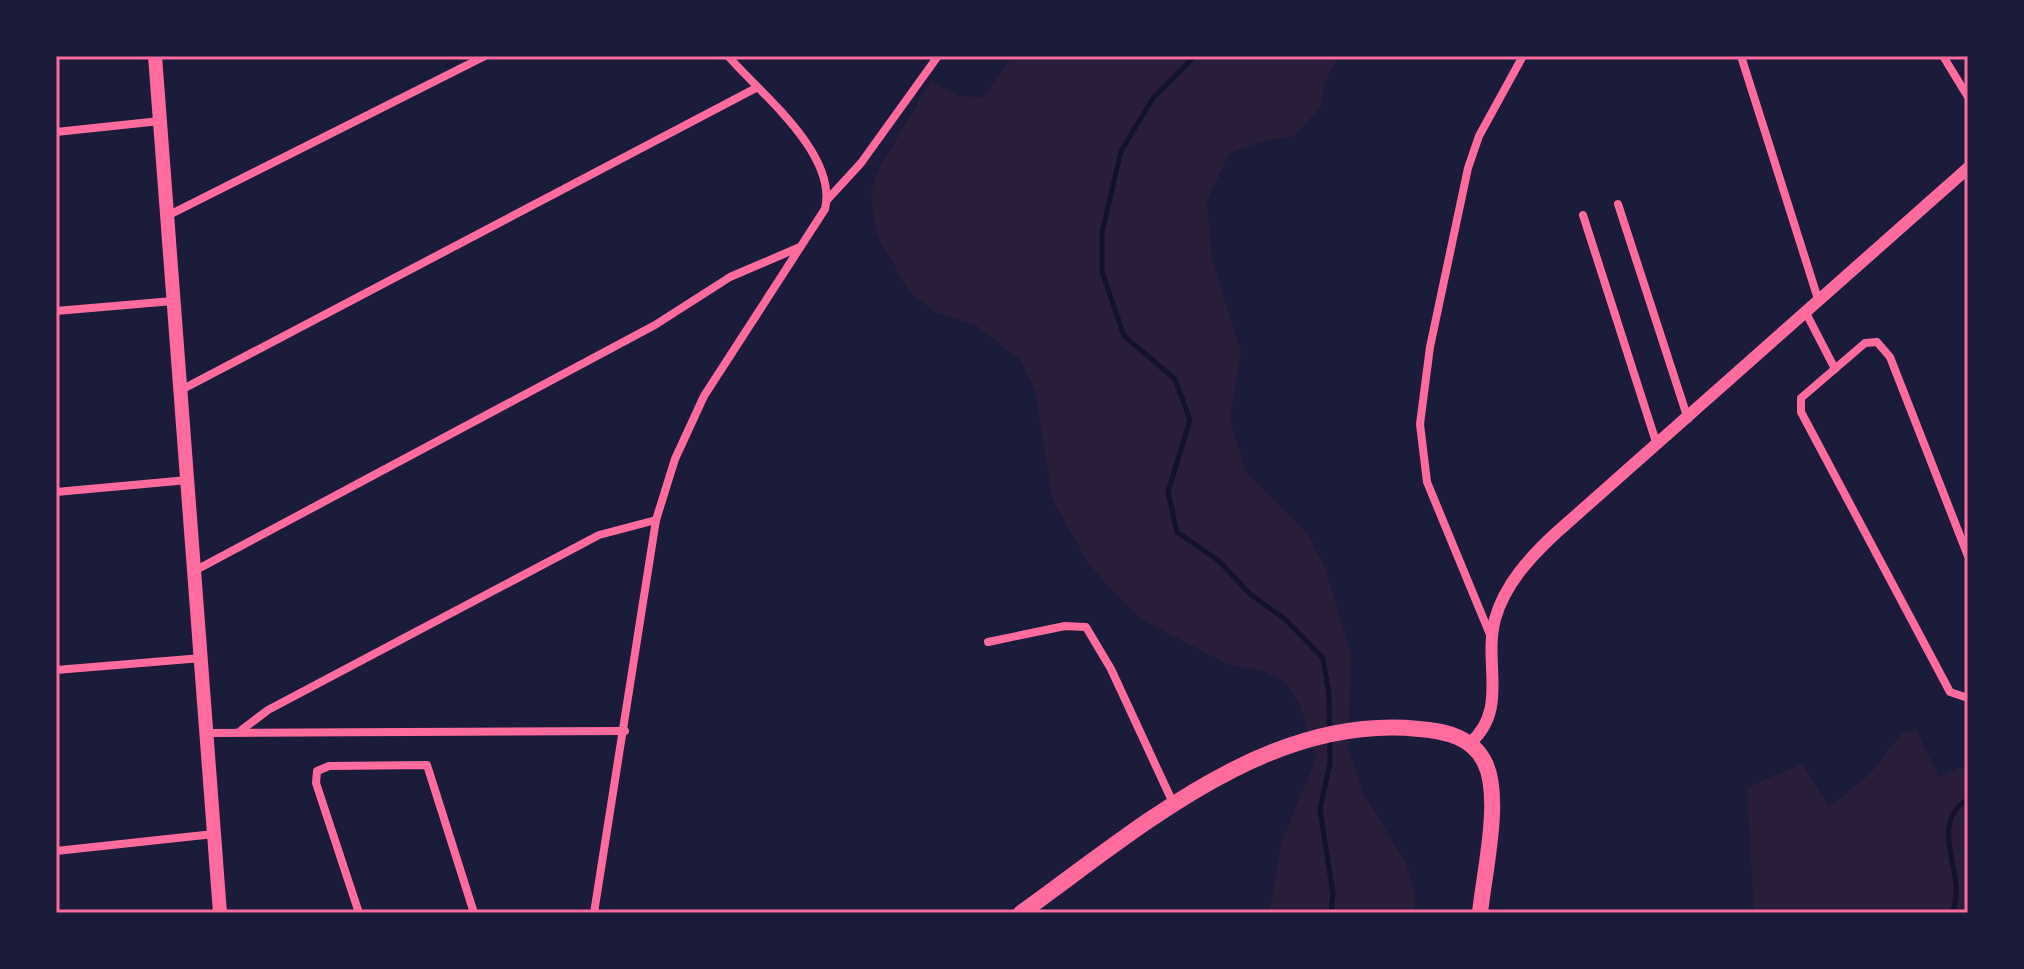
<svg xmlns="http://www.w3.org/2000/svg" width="2024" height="969" viewBox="0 0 2024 969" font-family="Arial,sans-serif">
<rect width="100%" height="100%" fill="#1b1b3a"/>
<g fill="#2a1e3b">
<path d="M1013,56H1339L1324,84L1321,107L1294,136L1263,141L1230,153L1207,200L1212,259L1241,352L1230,420L1246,472L1307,533L1325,568L1351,653L1348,749L1362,791L1406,863L1415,893V913H1269L1281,844L1316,758L1299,702L1285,682L1266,672L1227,664L1141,619L1119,598L1088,563L1052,498L1035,390L1020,360L977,326L935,312L910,292L876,234L871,193L877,172L931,81L959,96L983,97Z"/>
<path d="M1916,729L1939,777L1968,764V913H1754L1747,787L1802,764L1829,807L1870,774L1901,734Z"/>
</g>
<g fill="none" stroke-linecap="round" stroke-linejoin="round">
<g stroke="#12122b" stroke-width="5">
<path d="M1195,56L1153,98L1121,151L1102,233V272L1124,336L1175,379L1190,420L1168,492L1177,532L1219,561L1250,594L1286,620L1323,658L1329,694L1330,763L1320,809L1333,894L1331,913"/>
<path d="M1952,913C1969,874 1925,826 1968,799"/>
</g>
<g stroke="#ff6b9d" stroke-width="8">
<path d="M1741,56L1818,299"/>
<path d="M1943,56L1968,97"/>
<path d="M56,132L160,121"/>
<path d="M827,200L861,163L938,56"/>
<path d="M1618,204L1688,419"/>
<path d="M1583,215L1657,445"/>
<path d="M167,216L485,56"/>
<path d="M56,311L173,301"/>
<path d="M1805,311L1835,369"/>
<path d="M181,390L756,88"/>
<path d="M56,492L188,480"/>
<path d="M1968,556L1890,357L1877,342L1865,343L1801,398V412L1950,692L1968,698"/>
<path d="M196,570L655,325L730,277L800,247"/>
<path d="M1491,637L1427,482L1420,424L1430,347L1468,168L1479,136L1523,56"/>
<path d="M988,642L1065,626L1086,627L1111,669L1174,805"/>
<path d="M56,670L202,658"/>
<path d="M239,732L268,710L599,535L656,520"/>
<path d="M209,733L625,731"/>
<path d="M56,851L214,834"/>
<path d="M359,913L316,783L317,771L329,766L427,765L474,913"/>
<path d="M594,913L656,520L675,459L704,396L825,209C838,154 761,94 728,56"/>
</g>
<path stroke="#ff6b9d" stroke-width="12" d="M1470,743C1509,709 1483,664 1495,619C1505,584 1530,557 1556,533L1968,168"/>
<path stroke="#ff6b9d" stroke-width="14" d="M155,56L220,913"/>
<path stroke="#ff6b9d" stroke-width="16" d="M1021,913C1136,831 1267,713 1419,729C1445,731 1473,737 1485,763C1502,798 1484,873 1480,913"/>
</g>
<rect width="2024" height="969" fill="none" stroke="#1b1b3a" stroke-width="116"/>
<rect x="58" y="58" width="1908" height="853" fill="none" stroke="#ff6b9d" stroke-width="3"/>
</svg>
